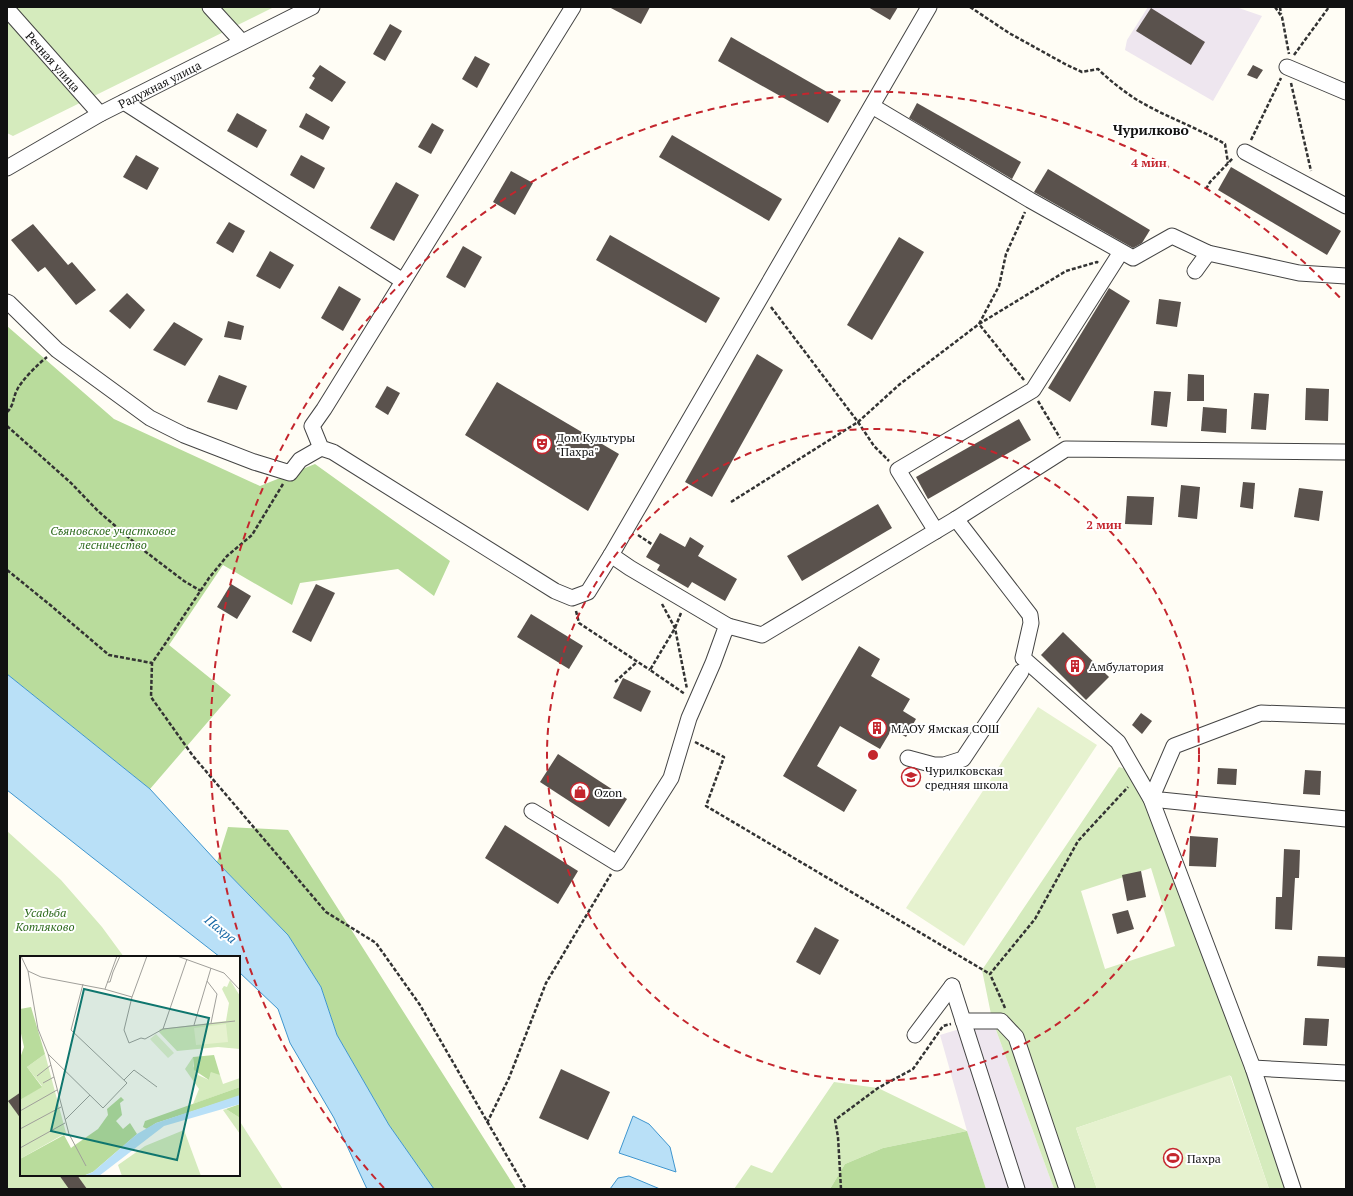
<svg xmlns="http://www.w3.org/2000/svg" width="1353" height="1196" viewBox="0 0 1353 1196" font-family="'PT Serif',serif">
<rect width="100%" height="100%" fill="#fffdf5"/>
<g fill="#eee6ef">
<path d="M1148,7H1236L1262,16L1213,101L1125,50L1127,40Z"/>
<path d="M992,1019L1054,1189H986L967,1131L940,1035Z"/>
</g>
<g fill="#d5ebbd" fill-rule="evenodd">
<path d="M7,7H274L13,136L7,133Z"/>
<path d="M1119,767L1148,776L1295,1189H1269L1231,1076L1076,1128L1097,1189H1054L992,1019L982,970ZM1151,868L1175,946L1105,969L1081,891Z"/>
<path d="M7,831L61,880L102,927L124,957H21V1175H239V1120L283,1189H7Z"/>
<path d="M834,1082L878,1088L967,1131L883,1148L845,1164L830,1189H734L751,1165L772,1173Z"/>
</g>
<g fill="#b9dc9c">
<path d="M7,326L114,419L260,486L315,464L450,561L434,596L398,569L300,583L292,605L223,565L169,645L231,695L150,789L7,674Z"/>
<path d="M228,827L288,830L516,1189H434L389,1125L337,1035L321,987L288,935L217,862Z"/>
<path d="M967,1131L986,1189H830L845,1164L883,1148Z"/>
</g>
<g fill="#e6f2cf">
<path d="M1038,707L1097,745L964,946L906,908Z"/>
<path d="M1230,1075L1269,1189H1097L1076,1128Z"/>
</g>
<g fill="#b9e0f7" stroke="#3f96cf">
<path d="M7,674L150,789L217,862L288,935L321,987L337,1035L389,1125L434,1189H367L334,1118L290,1043L278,1009L239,972V957H220L93,858L7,790Z"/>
<path d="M633,1116L649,1124L670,1147L676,1172L619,1153Z"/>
<path d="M629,1176L660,1189H610L618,1178Z"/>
</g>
<g fill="#5a524d">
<path d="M609,7H650L641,24Z"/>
<path d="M868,7H898L890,20Z"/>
<path d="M1151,8L1205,42L1191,65L1136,31Z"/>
<path d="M390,24L402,31L385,61L373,54Z"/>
<path d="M731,37L841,100L828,123L718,61Z"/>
<path d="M475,56L490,64L477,88L462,79Z"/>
<path d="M320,65L346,82L332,102L309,88L315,78L312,76Z"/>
<path d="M1253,65L1263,70L1257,79L1247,75Z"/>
<path d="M917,103L1021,162L1012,179L909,118Z"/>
<path d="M237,113L267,130L257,148L227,131Z"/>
<path d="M306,113L330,127L323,140L299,127Z"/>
<path d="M432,123L444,130L431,154L418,147Z"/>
<path d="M672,135L782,199L769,221L659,157Z"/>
<path d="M136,155L159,168L147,190L123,177Z"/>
<path d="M301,155L325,168L314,189L290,175Z"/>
<path d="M1231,167L1341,231L1327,255L1218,190Z"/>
<path d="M1048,169L1150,230L1142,243L1133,248L1034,192Z"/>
<path d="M511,171L533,183L515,215L493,202Z"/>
<path d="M396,182L419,195L394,241L370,228Z"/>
<path d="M229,222L245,231L233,253L216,243Z"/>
<path d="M33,224L68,265L72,262L96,290L76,305L45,267L38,272L11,240Z"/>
<path d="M610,235L720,298L706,323L596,260Z"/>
<path d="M899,237L924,252L872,340L847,325Z"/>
<path d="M463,246L482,257L465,288L446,277Z"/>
<path d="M270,251L294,265L280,289L256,276Z"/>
<path d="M339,286L361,299L343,331L321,318Z"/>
<path d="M1109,288L1130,301L1070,402L1048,388Z"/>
<path d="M127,293L145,310L130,329L109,311Z"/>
<path d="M1159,299L1181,302L1177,327L1156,324Z"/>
<path d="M228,321L244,326L241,340L224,337Z"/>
<path d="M174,322L203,339L185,366L153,350Z"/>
<path d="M757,354L783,370L712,497L685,482Z"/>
<path d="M1188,374L1204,375V401H1187Z"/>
<path d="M219,375L247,386L237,410L207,402Z"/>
<path d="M497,382L619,454L588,511L465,435Z"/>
<path d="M387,386L400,393L388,415L375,407Z"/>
<path d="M1306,388L1329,389L1328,421L1305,420Z"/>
<path d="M1154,391L1171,392L1167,427L1151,425Z"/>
<path d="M1254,393L1269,394L1266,430L1251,429Z"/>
<path d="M1203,407L1227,409L1226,433L1201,431Z"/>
<path d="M1019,419L1031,440L928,499L916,477Z"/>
<path d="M1243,482L1255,483L1253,509L1240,507Z"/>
<path d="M1181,485L1200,487L1197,519L1178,517Z"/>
<path d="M1299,488L1323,491L1319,521L1294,517Z"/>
<path d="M1127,496L1154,497L1152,525L1125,524Z"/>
<path d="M878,504L892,528L802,581L787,556Z"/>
<path d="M660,533L685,547L690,537L704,546L698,556L737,579L725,601L692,582L688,588L657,570L660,565L646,557Z"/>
<path d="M231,584L251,596L237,619L217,607Z"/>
<path d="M316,584L335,593L311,642L292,632Z"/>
<path d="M531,614L583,646L569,669L517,637Z"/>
<path d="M1063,632L1109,677L1086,700L1041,655Z"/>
<path d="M859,646L880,659L871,676L910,699L903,711L916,719L906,737L892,729L880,749L840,726L817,766L857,790L844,812L783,776Z"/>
<path d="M623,678L651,691L641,712L613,698Z"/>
<path d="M1141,713L1152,721L1142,734L1132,725Z"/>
<path d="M558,754L627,799L609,827L540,782Z"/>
<path d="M1218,768L1237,769L1236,785L1217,784Z"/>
<path d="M1305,770L1321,771L1320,795L1303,794Z"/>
<path d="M505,825L578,871L558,904L485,858Z"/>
<path d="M1190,836L1218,838L1216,867L1189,866Z"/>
<path d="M1284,849L1300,850L1299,878H1295L1292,930L1275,929L1276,897H1282Z"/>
<path d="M1141,871L1146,897L1127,901L1122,875Z"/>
<path d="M1128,910L1134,929L1117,934L1112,914Z"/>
<path d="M815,927L839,940L820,975L796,962Z"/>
<path d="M1318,956L1346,957V968L1317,966Z"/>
<path d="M1305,1018L1329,1019L1327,1046L1303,1045Z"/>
<path d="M561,1069L610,1092L588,1140L539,1118Z"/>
<path d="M21,1092V1119L8,1101Z"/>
<path d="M59,1175H77L87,1189H69Z"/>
</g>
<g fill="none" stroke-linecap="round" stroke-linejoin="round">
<defs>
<g id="minor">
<path d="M210,7L242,42"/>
<path d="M573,7L324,409L312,426L321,448L333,452L555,591L572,598L588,592L611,555L929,7"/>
<path id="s1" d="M7,9L100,114"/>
<path d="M1287,67L1346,92"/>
<path d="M124,102L403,281"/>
<path d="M872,106L1030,200L1133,258L1172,236L1208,253"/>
<path d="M1245,152L1346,206"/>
<path id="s2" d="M7,168L100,114L312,7"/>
<path d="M1195,271L1208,253L1299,273L1346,276"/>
<path d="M7,302L9,303L57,350L150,418L184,435L254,462L290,473L300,460L321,448"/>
<path d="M936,531L898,470L1033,390L1121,252"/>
<path d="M611,555L630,568L728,626L762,635L956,519"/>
<path d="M1346,716L1261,713L1174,746L1151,799L1346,819"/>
<path d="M908,758L934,765H944L963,759L1021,672"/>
<path d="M532,811L617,863L671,778L689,718L713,663L724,633L728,626"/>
<path d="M952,986L1017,1189"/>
<path d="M963,1021H1001L1016,1037L1067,1189"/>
<path d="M915,1035L952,986"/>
<path d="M1253,1068L1346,1073"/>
<path d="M1293,1189L1253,1068L1151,799L1118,742L1023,658L1031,623L1030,615L956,519L1066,449L1346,452"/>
</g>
</defs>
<use href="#minor" stroke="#444" stroke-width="17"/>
<g stroke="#333" stroke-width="2.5" stroke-dasharray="4 2" stroke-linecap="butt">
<path d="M970,7L1009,33L1065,64L1082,72L1098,69C1109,80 1121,89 1134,98C1163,116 1196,127 1225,144L1228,163"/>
<path d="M1275,7L1282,17L1289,54"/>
<path d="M1280,7L1281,14"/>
<path d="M1294,55L1329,7"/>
<path d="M1291,83L1311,171"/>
<path d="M1251,140L1281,78"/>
<path d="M1206,189L1210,182L1233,158"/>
<path d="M771,307L858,422L900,384L979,324L1066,271L1097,262L1098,263"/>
<path d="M1024,380L979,324L999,286L1006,254L1025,212"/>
<path d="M1038,401L1060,438"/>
<path d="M7,412C14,406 13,397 17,390C21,381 39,363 47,357"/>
<path d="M7,426L71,483L98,511L142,549L184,581L201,591"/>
<path d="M283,484L252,535L227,556L209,578L163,647L152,663L151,697L193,756L326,912L376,943L420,1005L526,1189"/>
<path d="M731,502L858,422L874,446L889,461"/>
<path d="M638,535L653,545"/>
<path d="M7,570L49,604L109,655L152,663"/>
<path d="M662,604L675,628L687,689"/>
<path d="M576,611L579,623L650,670"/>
<path d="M681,613L675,628L650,670L685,694"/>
<path d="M615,682L637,662"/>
<path d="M695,742L724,757L706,806L990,974"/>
<path d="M1005,1008L990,974L1035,919L1078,841L1128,787"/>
<path d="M487,1123L509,1078L546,983L611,874"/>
<path d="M841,1189L838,1137L835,1120L878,1088L913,1069L943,1026L951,1024"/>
</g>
<use href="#minor" stroke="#fff" stroke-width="15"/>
</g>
<g fill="none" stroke="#c4262e" stroke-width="2" stroke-dasharray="7 5">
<circle cx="873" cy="755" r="326"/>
<path d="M384 1188A653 653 0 0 1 1343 301"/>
</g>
<defs>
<symbol id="theatre-ring" viewBox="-11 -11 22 22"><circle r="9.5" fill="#fff" stroke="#c4262e" stroke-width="1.5"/><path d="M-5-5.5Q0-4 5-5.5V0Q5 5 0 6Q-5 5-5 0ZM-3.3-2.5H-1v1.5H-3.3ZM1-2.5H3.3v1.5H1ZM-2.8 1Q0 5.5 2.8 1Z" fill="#c4262e"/></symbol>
<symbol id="building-ring" viewBox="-11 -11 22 22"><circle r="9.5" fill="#fff" stroke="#c4262e" stroke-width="1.5"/><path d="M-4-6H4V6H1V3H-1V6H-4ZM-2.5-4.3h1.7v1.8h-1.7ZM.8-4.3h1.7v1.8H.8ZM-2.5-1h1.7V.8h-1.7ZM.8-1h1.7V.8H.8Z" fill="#c4262e"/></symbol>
<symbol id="school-ring" viewBox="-11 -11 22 22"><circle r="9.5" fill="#fff" stroke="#c4262e" stroke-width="1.5"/><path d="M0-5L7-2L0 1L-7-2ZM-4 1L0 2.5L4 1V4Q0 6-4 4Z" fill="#c4262e"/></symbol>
<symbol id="shop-ring" viewBox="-11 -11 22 22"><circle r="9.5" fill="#fff" stroke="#c4262e" stroke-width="1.5"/><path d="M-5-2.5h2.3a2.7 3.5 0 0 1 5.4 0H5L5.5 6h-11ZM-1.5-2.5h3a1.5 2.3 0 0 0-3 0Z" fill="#c4262e"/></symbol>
<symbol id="stadium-ring" viewBox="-11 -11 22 22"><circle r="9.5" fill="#fff" stroke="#c4262e" stroke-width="1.5"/><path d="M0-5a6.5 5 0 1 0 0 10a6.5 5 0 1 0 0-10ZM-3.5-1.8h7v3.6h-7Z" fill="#c4262e"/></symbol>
</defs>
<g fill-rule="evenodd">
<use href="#theatre-ring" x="531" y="433" width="22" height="22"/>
<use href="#building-ring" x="1064" y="655" width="22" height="22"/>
<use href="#building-ring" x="866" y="717" width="22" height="22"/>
<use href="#school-ring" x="900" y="766" width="22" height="22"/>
<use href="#shop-ring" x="569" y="781" width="22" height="22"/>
<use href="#stadium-ring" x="1162" y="1147" width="22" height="22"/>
</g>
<g text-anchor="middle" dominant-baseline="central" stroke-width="4" stroke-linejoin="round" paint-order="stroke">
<g font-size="12" fill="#111" stroke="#fff">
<text stroke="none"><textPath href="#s1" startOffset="70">Речная улица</textPath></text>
<text stroke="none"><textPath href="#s2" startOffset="174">Радужная улица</textPath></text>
</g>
<g font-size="12" fill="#111" stroke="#fff" text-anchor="start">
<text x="556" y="437">Дом Культуры<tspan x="556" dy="14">"Пахра"</tspan></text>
<text x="1089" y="666">Амбулатория</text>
<text x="891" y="728">МАОУ Ямская СОШ</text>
<text x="925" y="770">Чурилковская<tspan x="925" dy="14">средняя школа</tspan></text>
<text x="594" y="792">Ozon</text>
<text x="1187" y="1158">Пахра</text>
</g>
<g font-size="12" font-style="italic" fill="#2f6b1f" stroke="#fff">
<text x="113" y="530">Съяновское участковое<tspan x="113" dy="14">лесничество</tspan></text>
<text x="45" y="912">Усадьба<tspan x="45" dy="14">Котляково</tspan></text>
</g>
<g font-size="13" font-style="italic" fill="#1768a6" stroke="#fff">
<text transform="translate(221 929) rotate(39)">Пахра</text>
</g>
<g font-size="14" font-weight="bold" fill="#111" stroke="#fff">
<text x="1151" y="129">Чурилково</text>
</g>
</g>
<g transform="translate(20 956)">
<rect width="220" height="220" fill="#fffdf5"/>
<path d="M210,24L220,40V93L198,91L157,95L139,76L140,73L206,65L209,47L202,33L204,30L207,31ZM25,98L46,177L0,203V144L22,130L7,111ZM173,101V110L178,119L189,124L191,116H195L200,119L203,128L220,122V131L173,148L179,133L165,113ZM206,153L220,162V178L203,154ZM164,174L181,220H102L98,209L125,190Z" fill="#d5ebbd"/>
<path d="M11,51L25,98L7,111L22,131L0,144V102L4,91L0,73V53ZM194,99L200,119L191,116L189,124L174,114L173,101ZM220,131V140L136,167L127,173L123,171L125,165ZM101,141L104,144L100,147L102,159L96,165L103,173L110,167L117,178L73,216L63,220H0V203L44,179L51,192L55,189L78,173L88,159L87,153ZM220,148V162L206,153Z" fill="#b9dc9c"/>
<path d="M206,68L208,86L176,89L174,72ZM136,78L154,97L148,102L130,83Z" fill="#e6f2cf"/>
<path d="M220,139V148L144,170L79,220H63L73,216L117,178L136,167Z" fill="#b9e0f7"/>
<path fill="none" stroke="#a09f9a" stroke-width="1" d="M1,0L8,15L18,73L28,98L83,152L107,127L51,74L63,28M127,0L112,41L104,74L109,87L121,82L125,83L143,73L215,65M157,0L204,17L220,34M8,15L21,21L84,33L112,41M93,16L100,0M187,25L197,38L191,67M87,26H90L93,16M85,33L97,0M174,69L191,12M143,73L167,3M28,98L49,178L66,210M17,120L31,109M104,124L114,114L137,131M23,127L34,121M0,155L37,134M45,164L70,139M0,173L41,151M0,192L45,167"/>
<path fill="#0f766e" fill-opacity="0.15" stroke="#0f766e" stroke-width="2" d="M64,33L189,62L157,204L31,175Z"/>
<rect width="220" height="220" fill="none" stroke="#111" stroke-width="2"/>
</g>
<circle cx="873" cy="755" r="6" fill="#c4262e" stroke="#fff" stroke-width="2"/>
<g font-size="12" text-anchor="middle" font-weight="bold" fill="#c4262e" stroke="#fff" stroke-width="4" stroke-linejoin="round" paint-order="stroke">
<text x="1149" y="167">4 мин</text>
<text x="1104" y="529">2 мин</text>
</g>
<rect width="1353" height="1196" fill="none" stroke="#111111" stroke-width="16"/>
</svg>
